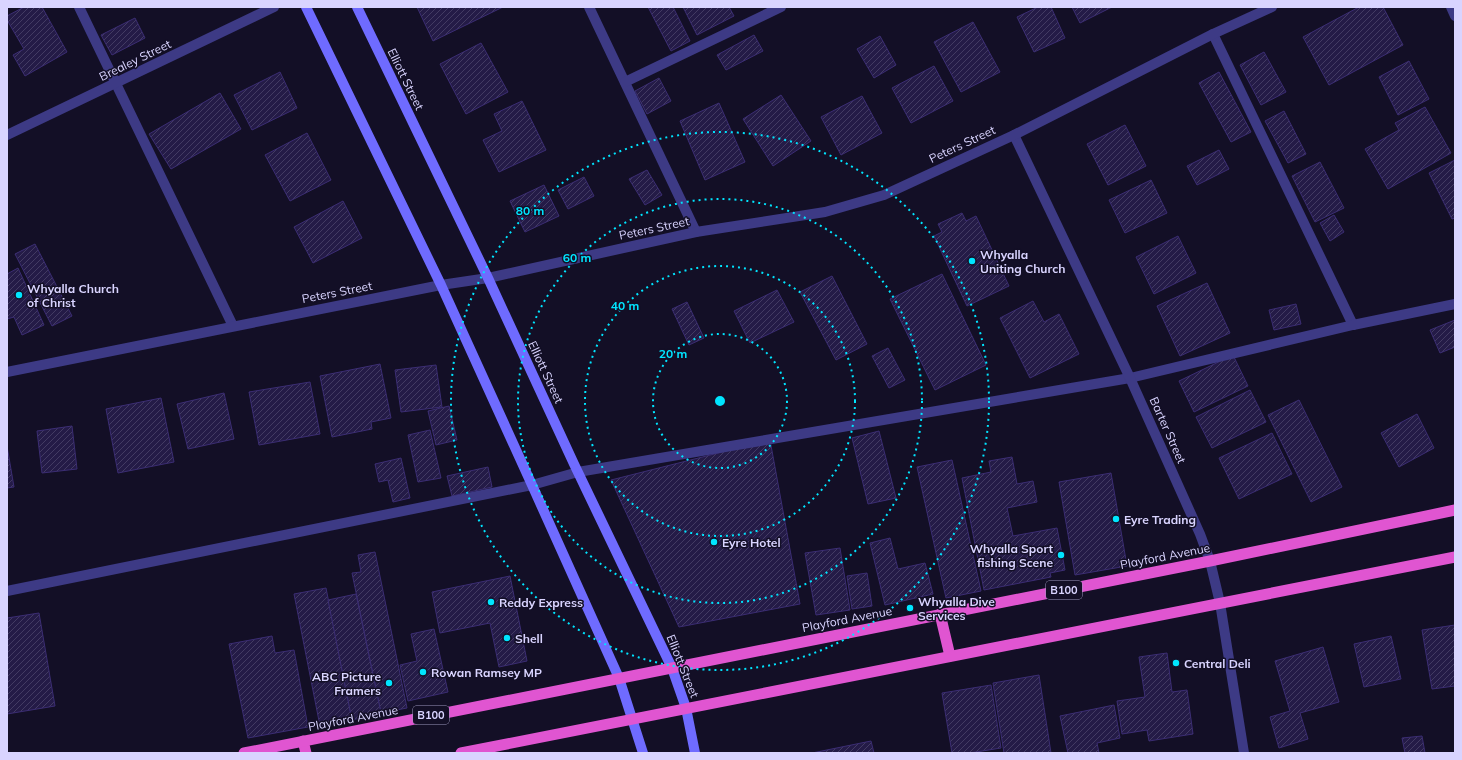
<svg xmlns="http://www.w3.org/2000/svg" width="1462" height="760" viewBox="0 0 1462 760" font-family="Mulish,sans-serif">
<defs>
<pattern id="building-hatch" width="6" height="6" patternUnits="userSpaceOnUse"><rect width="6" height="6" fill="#241b47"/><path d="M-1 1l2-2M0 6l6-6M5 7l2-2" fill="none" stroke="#433b63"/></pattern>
</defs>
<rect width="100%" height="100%" fill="#130f26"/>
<g fill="url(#building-hatch)" stroke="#3b2d73">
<path d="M24,7H42L67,52L25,76L13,55L24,49L7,20V16Z"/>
<path d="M417,7H503L433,41Z"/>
<path d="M648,7H673L690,41L671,51Z"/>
<path d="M683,7H729L734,16L697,35Z"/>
<path d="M1038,7H1051L1065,38L1034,52L1017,17Z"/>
<path d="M1072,7H1112L1080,23Z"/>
<path d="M1359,7H1383L1403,45L1329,85L1303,37Z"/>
<path d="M135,18L145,38L112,55L101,35Z"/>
<path d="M973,22L1000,72L961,92L934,42Z"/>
<path d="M754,35L763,51L726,70L717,55Z"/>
<path d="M880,36L896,65L874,78L857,49Z"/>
<path d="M481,43L508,92L466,114L440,64Z"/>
<path d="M1264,52L1286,92L1261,105L1240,65Z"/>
<path d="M1409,61L1429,99L1398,115L1379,77Z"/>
<path d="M934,66L953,101L911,123L892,88Z"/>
<path d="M280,72L297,108L252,130L234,95Z"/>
<path d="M1219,72L1251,132L1231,142L1199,83Z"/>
<path d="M659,78L671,101L647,114L635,91Z"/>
<path d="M220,93L241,129L171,169L149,134Z"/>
<path d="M781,95L811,141L773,166L743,119Z"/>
<path d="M862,96L882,133L841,155L821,117Z"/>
<path d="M522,101L546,150L499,172L483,140L502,131L494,114Z"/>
<path d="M719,103L745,162L705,180L680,121Z"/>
<path d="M1425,107L1451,153L1388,189L1365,149L1399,130L1395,123Z"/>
<path d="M1284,111L1306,154L1288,163L1265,121Z"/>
<path d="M1125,125L1146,166L1108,185L1087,144Z"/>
<path d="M307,133L331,180L290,201L265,155Z"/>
<path d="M1219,150L1229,169L1197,185L1187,166Z"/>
<path d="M1455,160V218L1452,219L1429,173Z"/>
<path d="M1320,162L1344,208L1315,222L1292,176Z"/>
<path d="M647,170L662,195L645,205L629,179Z"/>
<path d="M584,177L594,196L568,209L558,190Z"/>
<path d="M1151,180L1167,213L1125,233L1109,200Z"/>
<path d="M544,185L559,216L525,232L510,201Z"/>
<path d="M343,201L362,238L313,263L294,227Z"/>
<path d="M962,213L966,221L976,216L1009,286L967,306L934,236L942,232L938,224Z"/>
<path d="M1334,215L1344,232L1330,241L1320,223Z"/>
<path d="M1178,236L1196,273L1154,294L1136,257Z"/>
<path d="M35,244L72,316L52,326L15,254Z"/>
<path d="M18,268L44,325L22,335L14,317L7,319V274Z"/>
<path d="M942,274L986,365L935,390L890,299Z"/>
<path d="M832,276L867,344L836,360L800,292Z"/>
<path d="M1207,283L1230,333L1180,356L1157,306Z"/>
<path d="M777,290L794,322L750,343L734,311Z"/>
<path d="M1033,301L1044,322L1059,314L1079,354L1030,378L1000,318Z"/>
<path d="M687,302L704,338L689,345L672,309Z"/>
<path d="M1296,304L1301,324L1274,330L1269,310Z"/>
<path d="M1455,320V347L1440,353L1430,330Z"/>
<path d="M888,348L905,380L889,388L872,356Z"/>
<path d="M1233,355L1248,386L1194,412L1179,381Z"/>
<path d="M380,364L391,418L371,422L372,429L332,437L320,376Z"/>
<path d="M436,365L442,407L401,412L395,370Z"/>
<path d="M310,382L320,434L259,445L249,392Z"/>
<path d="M1250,390L1266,422L1212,448L1196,417Z"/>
<path d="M224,393L234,439L188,449L177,404Z"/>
<path d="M161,398L174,462L118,473L106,409Z"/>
<path d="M1299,400L1342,487L1311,502L1268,415Z"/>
<path d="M449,406L457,440L436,445L428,411Z"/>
<path d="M1417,414L1434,448L1399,467L1381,433Z"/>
<path d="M72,426L77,469L42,473L37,431Z"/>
<path d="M430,430L441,478L418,482L408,435Z"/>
<path d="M879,431L896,498L868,504L852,438Z"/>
<path d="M1272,433L1292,474L1239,499L1219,458Z"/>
<path d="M770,440L800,604L679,627L611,480Z"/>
<path d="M7,446L14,487L7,488Z"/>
<path d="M1012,457L1017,484L1033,481L1037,502L1007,508L1013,536L1057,528L1065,570L1050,573L1051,577L984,590L962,478L991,472L989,461Z"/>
<path d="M401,458L410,498L393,502L388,480L379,482L375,464Z"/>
<path d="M952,460L981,591L946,598L917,467Z"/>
<path d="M488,467L492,487L452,496L447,476Z"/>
<path d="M1111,473L1127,566L1075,575L1059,482Z"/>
<path d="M890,538L898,569L925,563L933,594L885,605L870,543Z"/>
<path d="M840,548L850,610L816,615L805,553Z"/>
<path d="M375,552L407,708L381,713L352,573L361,572L358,555Z"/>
<path d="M867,573L872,606L852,609L847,576Z"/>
<path d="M510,576L527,661L499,667L490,623L440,633L432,592Z"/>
<path d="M326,588L352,720L320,726L294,594Z"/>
<path d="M356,594L381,713L352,720L328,600Z"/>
<path d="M39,613L55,706L7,714V618Z"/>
<path d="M1455,625V686L1432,689L1422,630Z"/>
<path d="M434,629L448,692L408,701L400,665L417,661L411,634Z"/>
<path d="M272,636L275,653L294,650L308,727L248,738L229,644Z"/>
<path d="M1391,636L1401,679L1364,687L1354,644Z"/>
<path d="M1323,647L1339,702L1300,713L1308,739L1279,748L1270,717L1290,711L1275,661Z"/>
<path d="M1167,653L1172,692L1187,690L1193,734L1149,741L1147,730L1122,734L1117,701L1145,697L1139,657Z"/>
<path d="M1039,675L1051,753H1004L993,683Z"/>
<path d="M991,685L1001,748L970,753H952L942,693Z"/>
<path d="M1114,705L1120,738L1097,743L1099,753H1068L1060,716Z"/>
<path d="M1422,736L1425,753H1405L1402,738Z"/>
<path d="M871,741L874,753H812Z"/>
</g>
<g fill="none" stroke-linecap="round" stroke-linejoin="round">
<g stroke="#3d3a85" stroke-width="10">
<path d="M79,7L233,326"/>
<path d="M589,7L696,232"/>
<path d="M1213,34L1353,325"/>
<path d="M625,82L781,7"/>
<path d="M7,591L532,485L578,472L1130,378L1353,325L1455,304"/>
</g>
<g stroke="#3d3a85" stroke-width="10">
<path d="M1451,7L1455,16"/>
<path d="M7,135L274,7"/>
<path d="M1014,135L1130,378L1200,534L1210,561L1220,603L1244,753"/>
<path d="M7,372L441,285L488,278L696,232L825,212L884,195L1014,135L1213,34L1272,7"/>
</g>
<g stroke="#6f6bff" stroke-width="10">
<path d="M306,7L441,285L532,485L619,678L643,753"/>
<path d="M357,7L488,278L574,464L672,668L686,708L695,753"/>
</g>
<g stroke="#e055d1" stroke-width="11">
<path d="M940,614L950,656"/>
<path d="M303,741L306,753"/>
<path d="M244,753L1210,561L1455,510"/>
<path d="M461,753L1455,557"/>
</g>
</g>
<g fill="none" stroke="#00e5ff" stroke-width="2" stroke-dasharray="2 4">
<circle cx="720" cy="401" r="67"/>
<circle cx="720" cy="401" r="135"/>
<circle cx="720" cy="401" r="202"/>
<circle cx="720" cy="401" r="269"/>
</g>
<g fill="#00e5ff" stroke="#130f26" stroke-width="1.5">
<circle cx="972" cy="261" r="4"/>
<circle cx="19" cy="295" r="4"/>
<circle cx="1116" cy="519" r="4"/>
<circle cx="714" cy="542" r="4"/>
<circle cx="1061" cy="555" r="4"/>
<circle cx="491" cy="602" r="4"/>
<circle cx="910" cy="608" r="4"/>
<circle cx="507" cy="638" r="4"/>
<circle cx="1176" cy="663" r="4"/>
<circle cx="423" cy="672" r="4"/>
<circle cx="389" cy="683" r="4"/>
</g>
<g text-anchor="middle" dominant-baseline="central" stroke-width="3" stroke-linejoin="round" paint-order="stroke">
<g fill="#130f26" stroke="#9e99be" stroke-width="1">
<rect x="1046" y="581" width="36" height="18" rx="3"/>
<rect x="413" y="706" width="36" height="18" rx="3"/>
</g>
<g font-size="11" font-weight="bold" fill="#d9d4ff">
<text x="1064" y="590">B100</text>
<text x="431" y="715">B100</text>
</g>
<g font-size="12" fill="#d9d4ff" stroke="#130f26">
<text transform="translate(135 60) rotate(-26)">Brealey Street</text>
<text transform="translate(406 79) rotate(64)">Elliott Street</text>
<text transform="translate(962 144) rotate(-25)">Peters Street</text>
<text transform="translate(654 228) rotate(-12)">Peters Street</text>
<text transform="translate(337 292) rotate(-11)">Peters Street</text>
<text transform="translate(546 372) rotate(65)">Elliott Street</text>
<text transform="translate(1168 430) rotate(66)">Barter Street</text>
<text transform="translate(1165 556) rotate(-11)">Playford Avenue</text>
<text transform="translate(847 619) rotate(-11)">Playford Avenue</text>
<text transform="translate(683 666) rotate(68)">Elliott Street</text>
<text transform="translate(353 718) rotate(-11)">Playford Avenue</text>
</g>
<g font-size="12" font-weight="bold" fill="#d9d4ff" stroke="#130f26" text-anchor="start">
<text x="980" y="254">Whyalla<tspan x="980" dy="14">Uniting Church</tspan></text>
<text x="27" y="288">Whyalla Church<tspan x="27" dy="14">of Christ</tspan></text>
<text x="1124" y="519">Eyre Trading</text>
<text x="722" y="542">Eyre Hotel</text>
<text x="1053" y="548" text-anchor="end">Whyalla Sport<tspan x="1053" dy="14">fishing Scene</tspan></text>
<text x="918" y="601">Whyalla Dive<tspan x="918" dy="14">Services</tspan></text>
<text x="499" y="602">Reddy Express</text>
<text x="515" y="638">Shell</text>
<text x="1184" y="663">Central Deli</text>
<text x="431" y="672">Rowan Ramsey MP</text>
<text x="381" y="676" text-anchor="end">ABC Picture<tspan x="381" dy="14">Framers</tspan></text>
</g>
</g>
<circle cx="720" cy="401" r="6" fill="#00e5ff" stroke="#130f26" stroke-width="2"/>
<g font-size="12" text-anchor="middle" font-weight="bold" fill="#00e5ff" stroke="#130f26" stroke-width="3" stroke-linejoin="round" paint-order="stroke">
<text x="530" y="215">80 m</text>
<text x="577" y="262">60 m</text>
<text x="625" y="310">40 m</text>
<text x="673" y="358">20 m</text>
</g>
<rect width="1462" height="760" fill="none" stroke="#d9d4ff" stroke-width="16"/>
</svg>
